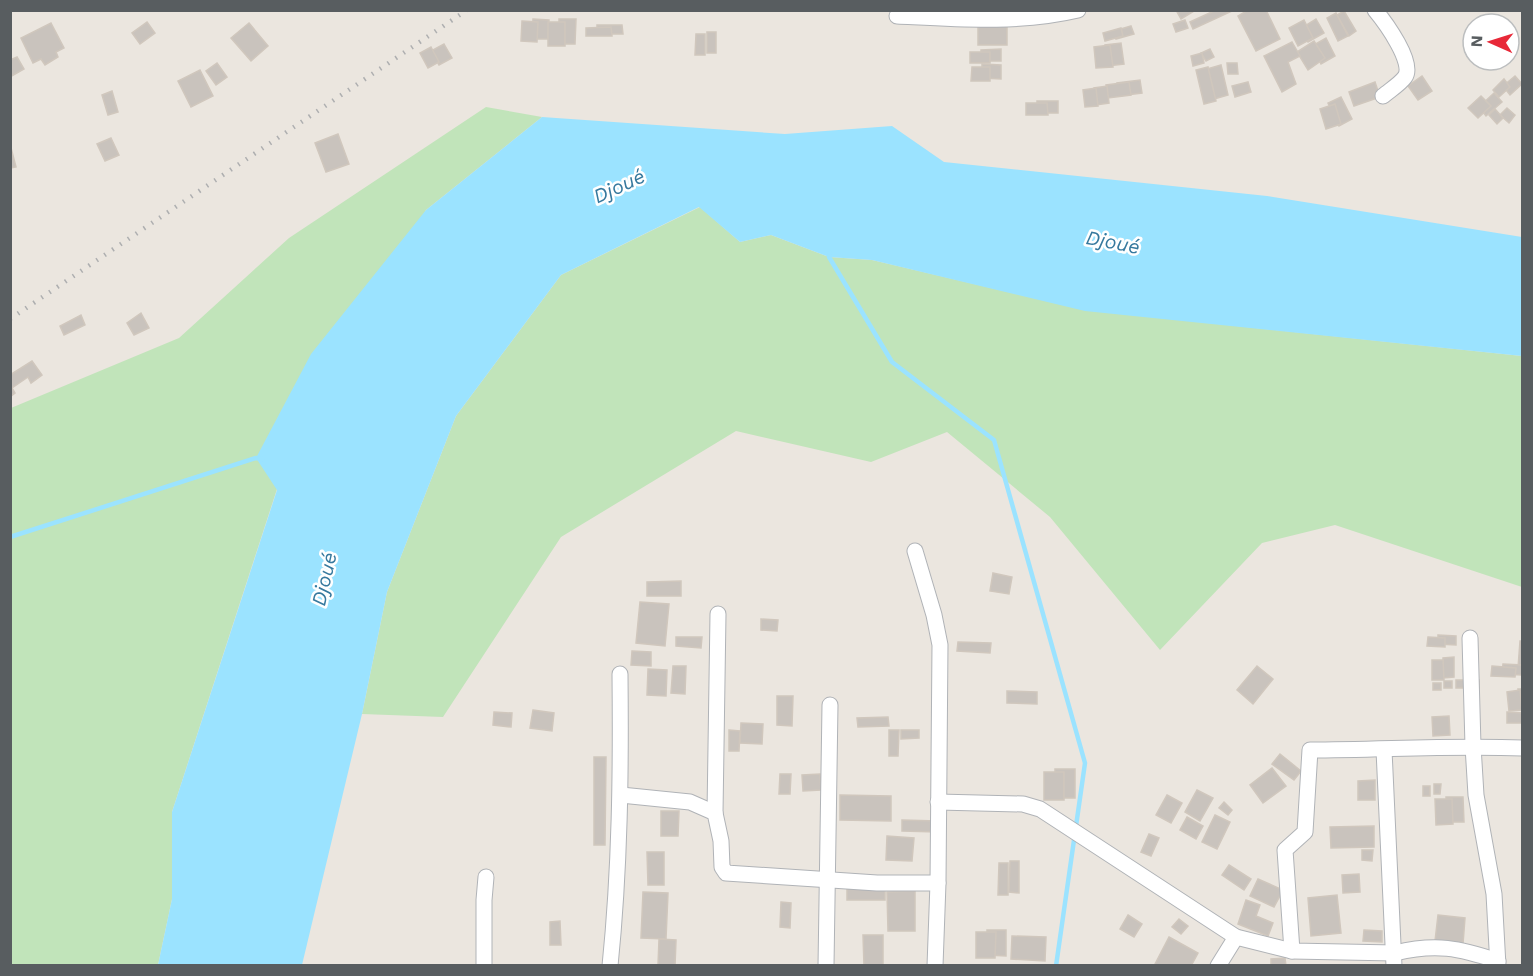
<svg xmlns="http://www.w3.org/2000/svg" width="1533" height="976" viewBox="0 0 1533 976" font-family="'Work Sans',sans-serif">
<rect width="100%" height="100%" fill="#ebe6df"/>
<g fill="#c1e4ba">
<path d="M486,107L542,117L426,210L277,489L172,812V899L158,965L11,966V408L179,338L289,238Z"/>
<path d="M700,207L740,242L771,235L829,257L872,260L1085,310L1522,356V587L1335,525L1262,543L1160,650L1050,517L947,432L871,462L736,431L561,537L443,717L362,714L387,592L456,416L561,275Z"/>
</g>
<path fill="#9be3ff" d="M542,117L785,134L892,126L944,162L1267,196L1522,237V356L1085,311L872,260L829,257L771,235L740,242L699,207L561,275L456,416L387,592L362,714L302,965H158L172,899V812L277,490L256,458L311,354L426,210Z"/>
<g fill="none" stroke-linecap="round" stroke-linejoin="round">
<g stroke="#9be3ff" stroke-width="4.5">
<path d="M830,253L829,257L892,362L994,440L1085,763L1056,966"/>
<path d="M10,537L256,458L262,459"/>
</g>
</g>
<g fill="#c9c3bd" stroke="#d0c7bd" stroke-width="1.5">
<path d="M1176,10H1194V11L1181,19Z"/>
<path d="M1216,10L1230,12L1193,29L1190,22Z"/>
<path d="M1248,10H1266L1280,39L1256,51L1238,16Z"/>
<path d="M1344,11L1356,31L1349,36L1337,15Z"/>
<path d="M1336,13L1348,36L1338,41L1327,18Z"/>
<path d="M533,19L549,20L548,39H532Z"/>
<path d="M559,19H576L575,44H559Z"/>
<path d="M1316,19L1324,33L1308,42L1300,29Z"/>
<path d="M1185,20L1188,28L1176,32L1173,24Z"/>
<path d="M1304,20L1313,38L1298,46L1289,28Z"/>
<path d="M522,21L538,22L537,42L521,41Z"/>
<path d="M147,22L155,33L140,44L132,33Z"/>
<rect x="548" y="22" width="17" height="24"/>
<path d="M51,23L64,48L56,52L58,57L45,65L41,59L33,63L21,38Z"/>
<path d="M249,23L268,46L251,61L231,38Z"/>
<rect x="978" y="24" width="29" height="21"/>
<path d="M597,25H622L623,34H597Z"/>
<path d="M1131,26L1134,34L1116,39L1114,31Z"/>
<path d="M611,27L612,36H586V28Z"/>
<path d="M1121,28L1123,36L1105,41L1103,33Z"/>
<rect x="707" y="32" width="9" height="21"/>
<path d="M696,34H705V55H695Z"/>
<path d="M1326,38L1335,56L1321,64L1312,46Z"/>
<path d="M1314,41L1325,58L1308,70L1297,52Z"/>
<path d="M1292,42L1300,56L1288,62L1296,84L1282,92L1264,56Z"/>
<path d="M1121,43L1124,64L1107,66L1105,45Z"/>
<path d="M444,44L452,58L439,65L431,51Z"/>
<path d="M1110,45L1113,67L1096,68L1094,47Z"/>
<path d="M431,47L439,62L428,68L420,53Z"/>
<path d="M1001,49V61H981V50Z"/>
<path d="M1210,49L1214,57L1206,61L1201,53Z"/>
<rect x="970" y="52" width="20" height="11"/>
<path d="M1202,53L1204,63L1193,66L1191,56Z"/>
<path d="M17,57L24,69L10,77V60Z"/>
<path d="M217,63L227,77L216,85L206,71Z"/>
<path d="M1227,63H1237L1238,74H1228Z"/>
<path d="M982,64L1001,65V79L982,78Z"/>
<path d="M1221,65L1228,95L1214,99L1207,69Z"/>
<path d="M972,67H990V81H971Z"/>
<path d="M1208,67L1216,101L1204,104L1196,70Z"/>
<path d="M200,70L213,96L191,107L178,81Z"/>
<path d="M1422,76L1432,91L1418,100L1408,86Z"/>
<path d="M1515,76L1522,84L1510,95L1503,86Z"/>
<path d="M1504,79L1510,87L1499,97L1493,90Z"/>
<path d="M1140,80L1142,93L1118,96L1117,83Z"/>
<path d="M1129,82L1131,95L1108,98L1106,85Z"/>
<path d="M1248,82L1251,92L1235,97L1232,86Z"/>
<path d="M1375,82L1380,97L1354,106L1349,92Z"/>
<path d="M1107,86L1109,103L1096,105L1094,88Z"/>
<path d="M1096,88L1098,106L1085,107L1083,90Z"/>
<path d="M112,91L118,112L108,115L102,95Z"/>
<path d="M1494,93L1502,102L1486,116L1479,107Z"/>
<path d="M1481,96L1491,106L1478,118L1468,108Z"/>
<path d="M1341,97L1352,119L1339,126L1328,103Z"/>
<rect x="1037" y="101" width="21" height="12"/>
<path d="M1026,103H1047L1048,115H1026Z"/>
<path d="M1335,104L1341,124L1326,129L1320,109Z"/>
<path d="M1507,108L1515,115L1509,123L1500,115Z"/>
<path d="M1495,109L1503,118L1497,124L1489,115Z"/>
<path d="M338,134L349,164L326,172L315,143Z"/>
<path d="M111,138L119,155L105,161L97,144Z"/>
<path d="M10,144L16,167L10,168Z"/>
<path d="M141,313L149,328L134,335L127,323Z"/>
<path d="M81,315L85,325L64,335L60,326Z"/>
<path d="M32,361L42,375L31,383L28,377L12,388L15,393L10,397V375Z"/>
<path d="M993,573L1012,577L1009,594L990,591Z"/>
<path d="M681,581V596H647V582Z"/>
<path d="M640,602L669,604L665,646L636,643Z"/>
<path d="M761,619L778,620L777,631L761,630Z"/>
<path d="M1438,635L1456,636V645L1438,644Z"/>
<path d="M676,637H702L701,648L676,646Z"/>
<path d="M1428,637L1445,638V647L1427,646Z"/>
<path d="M1520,641H1522V668H1518Z"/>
<path d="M958,642L991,643L990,653L957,651Z"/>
<path d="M632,651L651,652V666L631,665Z"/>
<path d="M1454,657V677L1443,678V658Z"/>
<path d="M1432,660H1443L1444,680H1432Z"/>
<path d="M1503,664L1522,665V675L1502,674Z"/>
<path d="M673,666H686L685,694L671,693Z"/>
<path d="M1257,666L1273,679L1253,704L1237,690Z"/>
<path d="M1492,666L1516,668L1515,677L1491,676Z"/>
<path d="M648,669L667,670L666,696L647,695Z"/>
<rect x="1456" y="680" width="23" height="8"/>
<rect x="1444" y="681" width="8" height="7"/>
<rect x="1433" y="683" width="8" height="7"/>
<path d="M1518,689H1522V709H1520Z"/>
<path d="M1520,690L1522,710L1509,711L1507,692Z"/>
<path d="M1007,691L1037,692V704L1007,703Z"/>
<path d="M777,696H793L792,726L777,725Z"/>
<path d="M533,710L554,713L552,731L530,728Z"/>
<path d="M494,712L512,713L511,727L493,725Z"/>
<path d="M1507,712L1522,713V723H1507Z"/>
<path d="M1449,716L1450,735L1433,736L1432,717Z"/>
<path d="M888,717L889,726L858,727L857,718Z"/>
<path d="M741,723L763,724L762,744L740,743Z"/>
<path d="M729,730L740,731L739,751H729Z"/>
<path d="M889,730H899L898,756H889Z"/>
<path d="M901,730H919V738L901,739Z"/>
<path d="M1280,754L1301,771L1294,780L1272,764Z"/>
<path d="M594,757H606L605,845H594Z"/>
<path d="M1272,768L1286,786L1263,803L1250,785Z"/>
<rect x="1055" y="769" width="20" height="29"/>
<rect x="1044" y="772" width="20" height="28"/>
<path d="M780,774H791L790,794H779Z"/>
<path d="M820,774L821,790L803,791L802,775Z"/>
<path d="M1375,780V800H1358V781Z"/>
<path d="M1434,784H1441L1440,794H1434Z"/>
<rect x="1423" y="786" width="7" height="10"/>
<path d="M1197,790L1213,798L1200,821L1185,812Z"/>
<path d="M840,795L891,796V821L840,820Z"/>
<path d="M1167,795L1182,803L1171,823L1156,815Z"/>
<path d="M1446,797H1463L1464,822H1447Z"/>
<path d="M1435,799H1452L1453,824L1436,825Z"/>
<path d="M1224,802L1232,810L1228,815L1219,808Z"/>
<path d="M661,811H679L678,836H661Z"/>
<path d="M1215,815L1230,822L1217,849L1202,842Z"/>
<path d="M1187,817L1203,826L1196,839L1180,830Z"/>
<path d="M902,820L937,821V832L902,831Z"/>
<path d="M1374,826V847L1331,848L1330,827Z"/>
<path d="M1149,834L1159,838L1151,856L1141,852Z"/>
<path d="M887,836L914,838L912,861L886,860Z"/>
<path d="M1362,850H1373L1372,861L1362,860Z"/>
<path d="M647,852H664V885H648Z"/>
<path d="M1010,861H1019V893L1009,892Z"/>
<path d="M999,863H1008V895H998Z"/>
<path d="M1229,865L1251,879L1244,890L1222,875Z"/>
<path d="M1359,874L1360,892L1343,893L1342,875Z"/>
<path d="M1258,879L1283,890L1274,907L1250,896Z"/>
<path d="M847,888L885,889V900H847Z"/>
<path d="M915,891V931H888L887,892Z"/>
<path d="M643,892L668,893L666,939L641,938Z"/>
<path d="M1337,895L1341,933L1311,936L1308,898Z"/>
<path d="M1246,900L1260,905L1256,916L1273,923L1268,936L1238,924Z"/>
<path d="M781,902L791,903L790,928L780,927Z"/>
<path d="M1128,915L1142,924L1134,937L1120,929Z"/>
<path d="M1438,915L1465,918L1463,944L1435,941Z"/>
<path d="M1179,919L1188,926L1181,934L1172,927Z"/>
<path d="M560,921L561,945H550V922Z"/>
<path d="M987,930H1006V956L987,955Z"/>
<path d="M1364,930L1382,931V942L1363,941Z"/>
<path d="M976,932H996L995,958H976Z"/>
<path d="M863,935H883V966H864Z"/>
<path d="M1012,936L1046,937L1045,961L1011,959Z"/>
<path d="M1169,937L1198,953L1191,966H1154Z"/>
<path d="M659,939L676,940L675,966L658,965Z"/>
<path d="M1285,958L1286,966H1271V959Z"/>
</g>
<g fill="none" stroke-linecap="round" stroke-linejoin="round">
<defs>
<g id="street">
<path d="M1375,10C1385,22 1415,63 1405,77C1400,84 1390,90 1383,96"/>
<path d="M897,16C957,19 1019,24 1078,10"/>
<path d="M915,551L934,615L940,645L938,883L935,966"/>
<path d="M1470,638L1473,746L1476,795L1494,894L1498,966"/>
<path d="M1384,750L1394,966"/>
<path d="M621,795L690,802L715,813L721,841L722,867L726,873L877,883H938"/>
<path d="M938,802L1023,804L1040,809L1236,937L1292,951L1395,953C1436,943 1459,948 1498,961"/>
<path d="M715,813L718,614"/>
<path d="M1292,951L1285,850L1305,832L1310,750C1381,750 1452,745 1522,748"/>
<path d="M484,966V900L486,877"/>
<path d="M610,966C620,868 621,771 620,674"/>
<path d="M826,966L830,705"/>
<path d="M1218,966L1236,937"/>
</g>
</defs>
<use href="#street" stroke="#b0b3b7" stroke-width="17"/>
<use href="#street" stroke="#fff" stroke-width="15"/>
<path stroke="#aeafb0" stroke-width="4.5" stroke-dasharray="1.5 8" stroke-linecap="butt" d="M10,319L467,10"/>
</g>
<g text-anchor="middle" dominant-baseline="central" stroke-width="5" stroke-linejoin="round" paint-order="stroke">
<g font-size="20" font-style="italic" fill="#36799e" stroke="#fff">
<text transform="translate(619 186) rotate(-25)">Djoué</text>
<text transform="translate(1113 242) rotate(11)">Djoué</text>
<text transform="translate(324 579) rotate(-77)">Djoué</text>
</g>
</g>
<rect width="1533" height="976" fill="none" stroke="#585d60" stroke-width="24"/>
<g transform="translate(1491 42) rotate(273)"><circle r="28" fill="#ffffff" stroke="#bcbebf" stroke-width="1.5"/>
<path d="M0-4.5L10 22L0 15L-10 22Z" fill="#e82838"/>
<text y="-9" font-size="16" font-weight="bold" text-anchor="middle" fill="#585d60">N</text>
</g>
</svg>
